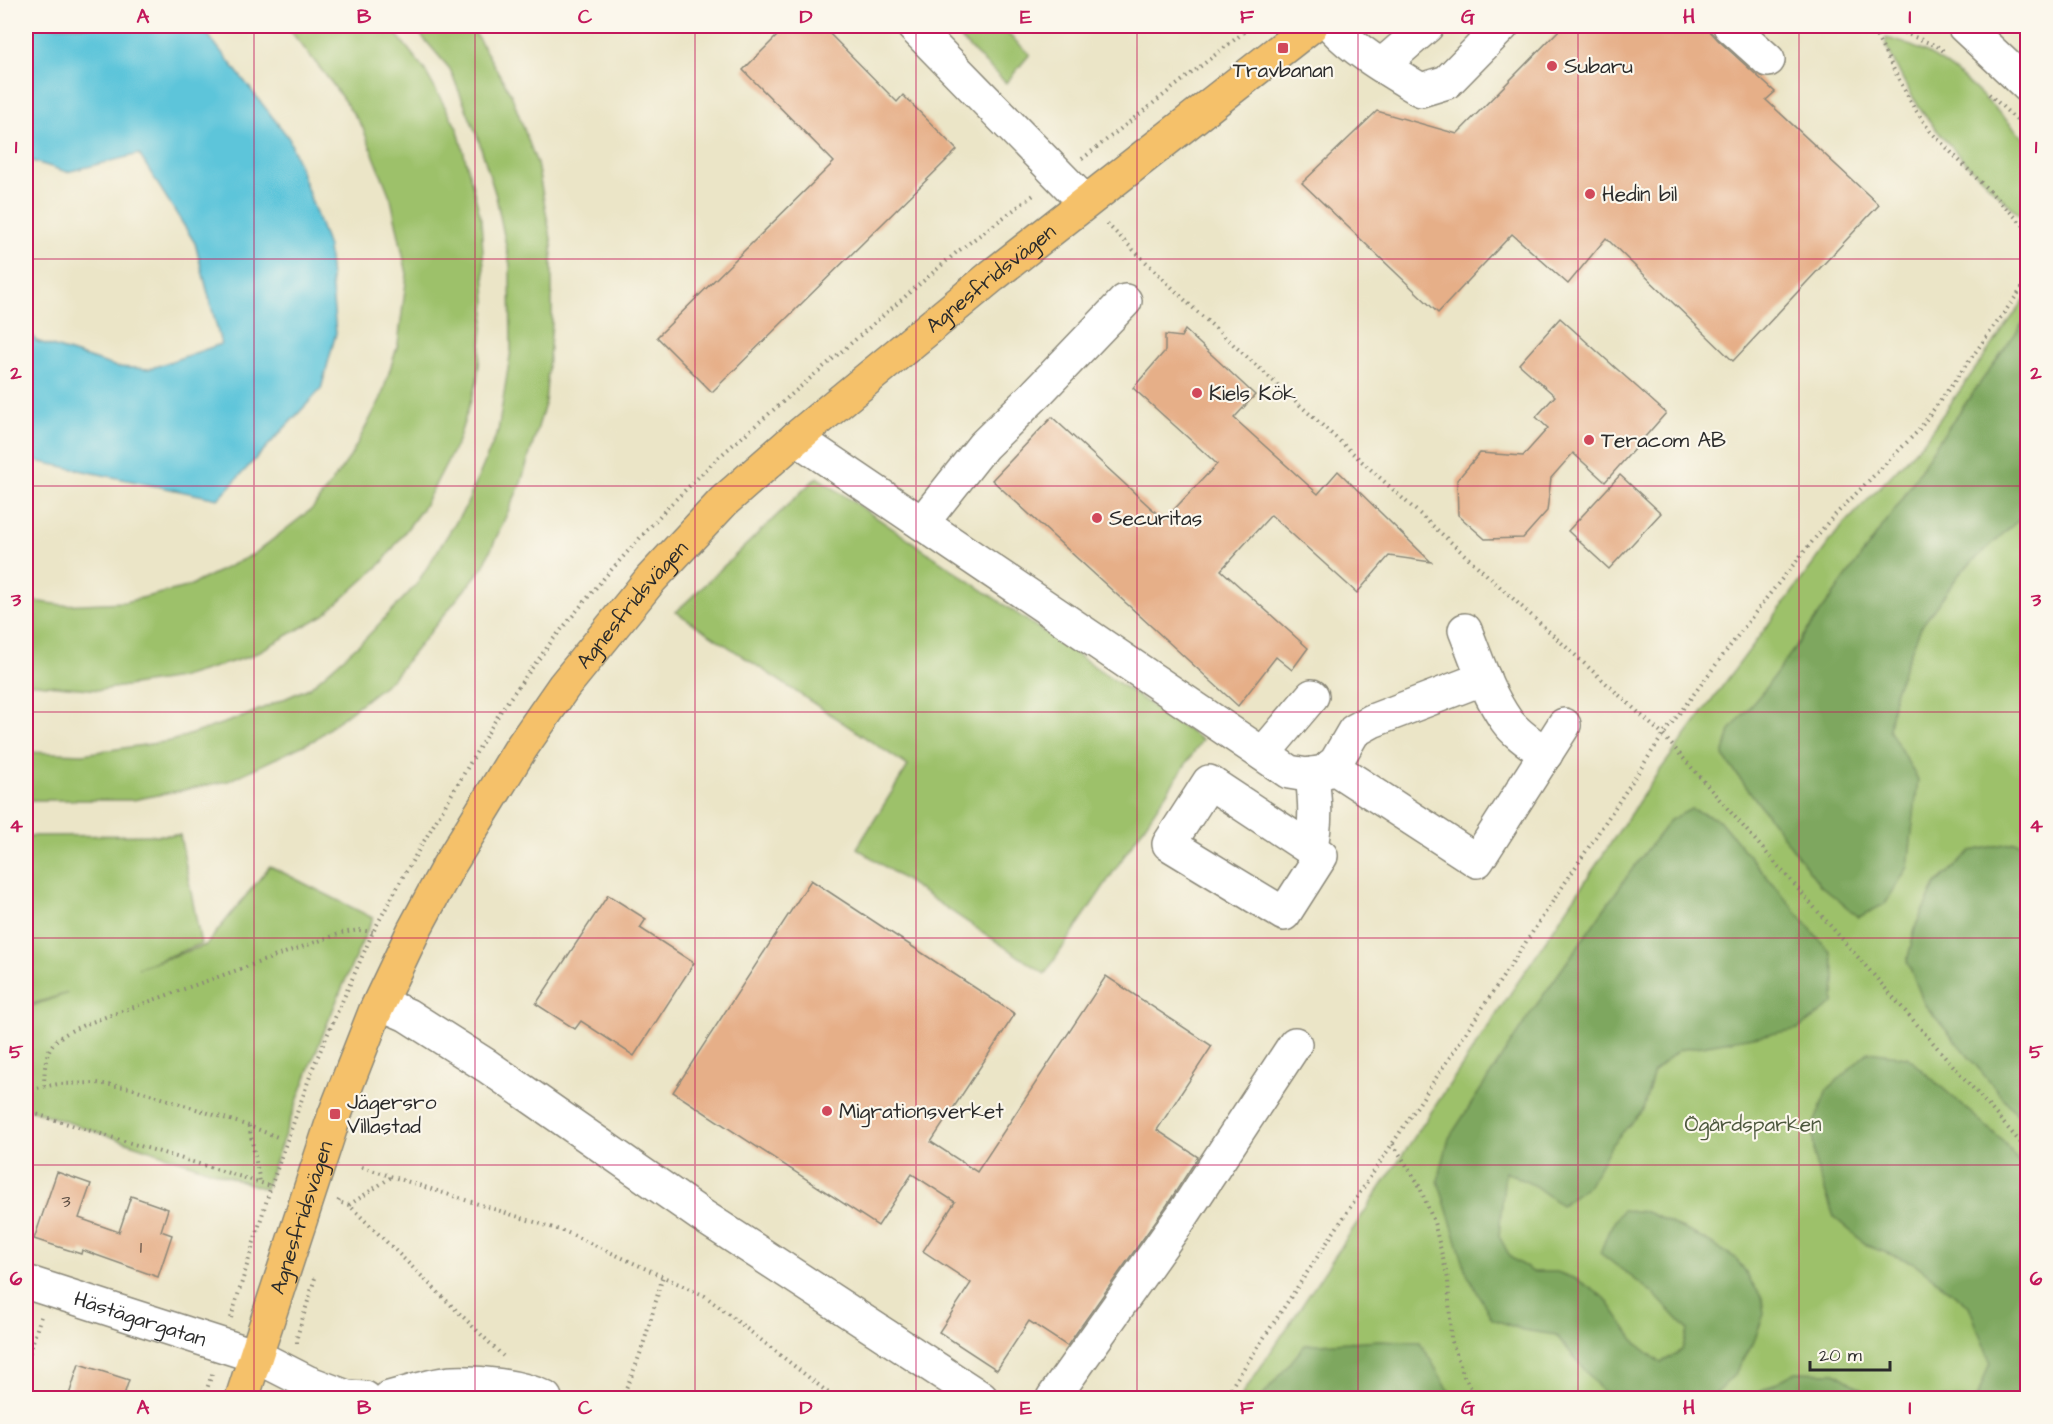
<svg xmlns="http://www.w3.org/2000/svg" width="2053" height="1424" viewBox="0 0 2053 1424" font-family="'Architects Daughter',sans-serif">
<rect width="100%" height="100%" fill="#fbf7ec"/>
<filter id="ink" filterUnits="userSpaceOnUse"><feTurbulence type="fractalNoise" baseFrequency=".0167" numOctaves="2"/><feDisplacementMap in="SourceGraphic" scale="12" xChannelSelector="R" yChannelSelector="G"/><feConvolveMatrix kernelMatrix="1 2 1 2 8 2 1 2 1" color-interpolation-filters="sRGB"/></filter>
<filter id="wash" filterUnits="userSpaceOnUse"><feTurbulence type="fractalNoise" baseFrequency=".008" numOctaves="4" result="noise"/><feDisplacementMap in="SourceGraphic" scale="24" xChannelSelector="R" yChannelSelector="G"/><feGaussianBlur stdDeviation="1.35" result="paint"/><feColorMatrix in="noise" values="0 0 0 0 0 0 0 0 0 0 0 0 0 0 0 0 0 1.4 0 .05"/><feComposite in="paint" operator="in"/></filter>
<g filter="url(#wash)">
<rect width="100%" height="100%" fill="#ebe5c7"/>
<g fill="#9dc16b" stroke="#64764b" stroke-width="1.5">
<path d="M283,26H390L424,69L458,130L481,219L486,303L477,381L458,441L424,506L382,563L324,615L251,656L179,678L100,690L26,683V600L62,605L125,602L187,587L254,554L313,508L350,457L381,398L398,344L407,274L391,199L362,126L331,82L292,33Z"/>
<path d="M413,26H471L511,94L537,164L552,244V323L545,404L521,483L483,567L392,679L314,740L228,781L133,800H26V752L83,754L171,741L245,716L309,688L365,639L416,585L466,506L498,431L511,350L510,265L496,196L478,138L450,69Z"/>
<path d="M947,26H999L1030,54L1006,83Z"/>
<path d="M1886,38C1949,52 1983,98 2027,141V222C1988,184 1944,146 1914,99C1903,82 1895,63 1886,45Z"/>
<path d="M2027,296V1398H1240L1655,777L1837,532L1924,441Z"/>
<path d="M817,477L1202,740L1045,974L857,848L908,766L676,612Z"/>
<path d="M180,835L201,944L138,968L206,945L270,866L373,918C332,1006 298,1097 265,1189L26,1108V1008L68,993L26,1006V836Z"/>
</g>
<g fill="#7ea75f" stroke="#546945" stroke-width="1.5">
<path d="M2027,317V514L2013,525L1960,573L1921,627L1895,691L1889,729L1918,780L1908,867L1885,904L1859,917L1820,885L1723,756L1730,730L1765,689L1901,501L1933,449Z"/>
<path d="M1691,809L1719,820L1831,953L1835,976L1834,1003L1798,1029L1679,1050L1654,1071L1643,1110L1612,1144L1589,1185L1561,1205L1535,1186L1505,1171L1499,1236L1511,1258L1533,1272H1557L1578,1280L1605,1298L1637,1344L1661,1363L1682,1350L1688,1330L1654,1294L1600,1253L1609,1230L1622,1210L1647,1212L1694,1234L1736,1258L1762,1298L1764,1314L1753,1344L1734,1375L1712,1397L1627,1398L1607,1397L1556,1335L1523,1330L1492,1319L1467,1274L1438,1181L1449,1138L1528,1017L1633,868L1670,820Z"/>
<path d="M2015,842L2028,846L2027,1126L1925,1005L1907,961L1916,925L1935,885L1971,851Z"/>
<path d="M1868,1052L1907,1057L2003,1141L2027,1173V1398H1977L1990,1362L1969,1306L1914,1263L1868,1246L1834,1217L1815,1162L1812,1129L1827,1090Z"/>
<path d="M1380,1340L1420,1342L1453,1398H1261L1305,1345Z"/>
<path d="M1796,1372L1835,1373L1861,1389L1869,1398H1755L1762,1390Z"/>
</g>
<path fill="#5dc5da" stroke="#447882" stroke-width="1.5" d="M29,26H201L289,138L328,247L336,333L321,389L218,499L26,459V326L36,341L117,367L149,369L221,344L195,243L139,154L67,172L32,161L26,153V37Z"/>
<g id="blocks">
<g fill="#e6af88">
<path d="M787,26H822L897,102L903,95L957,150L712,392L657,337L834,162L743,70Z"/>
<path d="M1563,26H1705L1718,40L1775,92L1766,100L1879,205L1733,361L1606,238L1568,284L1512,234L1438,313L1302,183L1377,111L1457,134Z"/>
<path d="M1560,318L1666,413L1605,482L1573,453L1551,478L1547,511L1523,538L1485,539L1458,515L1457,480L1480,453L1523,456L1548,428L1536,417L1555,396L1519,364Z"/>
<path d="M1185,330L1255,395L1234,418L1318,494L1338,471L1431,562L1389,556L1357,593L1271,515L1221,570L1308,648L1292,670L1276,657L1238,706L992,480L1052,417L1164,520L1217,464L1133,388L1165,351V335L1181,337Z"/>
<path d="M1620,475L1661,513L1609,569L1568,531Z"/>
<path d="M811,880L1015,1014L931,1142L977,1172L1106,976L1212,1046L1157,1130L1198,1157L1167,1205L1067,1346L1029,1321L997,1370L939,1332L971,1283L923,1251L955,1202L912,1174L878,1226L673,1092Z"/>
<path d="M608,895L646,919L640,928L694,963L634,1056L581,1021L575,1029L536,1004Z"/>
<path d="M57,1172L91,1184L79,1218L119,1232L131,1196L168,1209L161,1231L172,1235L158,1277L82,1250L81,1254L34,1239Z"/>
<path d="M79,1364L129,1380L123,1398H68Z"/>
</g>
</g>
</g>
<g filter="url(#ink)">
<use href="#blocks" fill-opacity="0" stroke="#8b8879" stroke-width="1.5"/>
<g fill="none" stroke-linecap="round" stroke-linejoin="round">
<defs>
<g id="minor">
<path d="M913,26L1085,202"/>
<path d="M1332,26C1356,52 1390,71 1421,90L1447,82L1502,26"/>
<path d="M1730,26L1768,60"/>
<path d="M1964,26L2028,86"/>
<path d="M1382,65L1427,26"/>
<path d="M796,438L1289,772L1307,775L1324,772L1336,762L1354,731L1372,721L1484,678"/>
<path d="M922,523L983,446L1036,394L1125,301"/>
<path d="M1465,630C1477,660 1487,693 1506,720C1516,734 1532,744 1546,754"/>
<path d="M1263,754L1312,696"/>
<path d="M1331,766L1477,861L1564,725"/>
<path d="M1209,782L1321,856L1284,914L1169,844Z"/>
<path d="M1310,849C1317,823 1315,801 1312,774"/>
<path d="M380,1003L407,1015L487,1066L701,1215L981,1398"/>
<path id="s1" d="M26,1282L256,1356L307,1382L347,1397L365,1398"/>
<path d="M389,1398C410,1393 432,1384 453,1383C480,1382 521,1386 545,1398"/>
<path d="M1053,1398L1182,1216L1295,1044"/>
</g>
<g id="major">
<path id="s2" d="M242,1398L335,1114L375,1012L414,930L448,867L521,748L564,686L651,579L724,501L796,438L992,276L1311,26"/>
</g>
</defs>
<use href="#minor" stroke="#8b8879" stroke-width="36"/>
<use href="#major" stroke="#8b8879" stroke-width="36"/>
<g stroke="#8b8879" stroke-width="4" stroke-dasharray="1.5 4.5" stroke-linecap="butt">
<path d="M1871,26L1913,106L1930,131L2028,230"/>
<path d="M1887,26L1937,46L1945,52"/>
<path d="M2022,26L2028,31"/>
<path d="M1989,94L2028,131"/>
<path d="M1082,159L1252,26"/>
<path d="M1107,224L1192,307L1663,735L2028,1151"/>
<path d="M44,1086C45,1046 49,1040 86,1024L341,933L359,930L373,932"/>
<path d="M26,1090L58,1084L97,1083L131,1088L249,1126L280,1138"/>
<path d="M26,1111L271,1186"/>
<path d="M249,1126L260,1182"/>
<path d="M1393,1144L1418,1183L1434,1222L1448,1279L1451,1339L1464,1376L1477,1398"/>
<path d="M362,1167L566,1232L705,1296L835,1398"/>
<path d="M339,1200L338,1202L349,1205L503,1356"/>
<path d="M349,1205L393,1176"/>
<path d="M231,1318L271,1186L314,1065L345,995L373,932L404,875L502,709L551,642L604,578L666,509L720,456L957,252L1035,194"/>
<path d="M297,1343V1337L315,1278"/>
<path d="M26,1364L41,1316"/>
<path d="M204,1398L213,1371"/>
<path d="M621,1398C641,1361 651,1317 663,1276"/>
<path d="M1224,1398L1663,735L1764,601L1829,521L1918,431L2028,280"/>
</g>
<use href="#minor" stroke="#fff" stroke-width="33"/>
<use href="#major" stroke="#f5c16b" stroke-width="33"/>
</g>
</g>
<path fill="none" stroke="#c2185b" stroke-width="1.5" stroke-opacity="0.55" d="M254,26V1398M475,26V1398M695,26V1398M916,26V1398M1137,26V1398M1358,26V1398M1578,26V1398M1799,26V1398M26,259H2028M26,486H2028M26,712H2028M26,938H2028M26,1165H2028"/>
<g fill="#d1495b" stroke="#fbf7ec" stroke-width="2">
<rect x="1277" y="42" width="12" height="12" rx="3"/>
<circle cx="1552" cy="66" r="6"/>
<circle cx="1590" cy="194" r="6"/>
<circle cx="1197" cy="393" r="6"/>
<circle cx="1589" cy="440" r="6"/>
<circle cx="1097" cy="518" r="6"/>
<circle cx="827" cy="1111" r="6"/>
<rect x="329" y="1108" width="12" height="12" rx="3"/>
</g>
<g text-anchor="middle" dominant-baseline="central" stroke-width="4.5" stroke-linejoin="round" paint-order="stroke">
<g font-size="18" fill="#5a4c42">
<text x="66" y="1201">3</text>
<text x="141" y="1247">1</text>
</g>
<g font-size="21" fill="#2b2b2b" stroke="#fbf7ec" text-anchor="start">
<text x="1564" y="66">Subaru</text>
<text x="1283" y="70" text-anchor="middle">Travbanan</text>
<text x="1602" y="194">Hedin bil</text>
<text x="1209" y="393">Kiels Kök</text>
<text x="1601" y="440">Teracom AB</text>
<text x="1109" y="518">Securitas</text>
<text x="347" y="1102">Jägersro<tspan x="347" dy="24">Villastad</tspan></text>
<text x="839" y="1111">Migrationsverket</text>
</g>
<g font-size="21" fill="#2b2b2b" stroke="#fbf7ec">
<text stroke="none"><textPath href="#s2" startOffset="1378">Agnesfridsvägen</textPath></text>
<text stroke="none"><textPath href="#s2" startOffset="892">Agnesfridsvägen</textPath></text>
<text stroke="none"><textPath href="#s2" startOffset="190">Agnesfridsvägen</textPath></text>
<text stroke="none"><textPath href="#s1" startOffset="120">Hästägargatan</textPath></text>
</g>
<g font-size="21" fill="#4d583e" stroke="#fbf7ec">
<text x="1753" y="1124">Ögårdsparken</text>
</g>
</g>
<rect width="2053" height="1424" fill="none" stroke="#fbf7ec" stroke-width="66"/>
<path d="M1810 1361v9h80v-9" fill="none" stroke="#2b2b2b" stroke-width="3"/>
<text x="1819" y="1361" font-size="18" fill="#2b2b2b" stroke="#fbf7ec" stroke-width="4.5" paint-order="stroke">20 m</text>
<rect x="33" y="33" width="1987" height="1358" fill="none" stroke="#c2185b" stroke-width="2"/>
<g font-size="20" text-anchor="middle" font-weight="bold" fill="#c2185b">
<text x="143" y="23">A</text>
<text x="364" y="23">B</text>
<text x="585" y="23">C</text>
<text x="806" y="23">D</text>
<text x="1026" y="23">E</text>
<text x="1247" y="23">F</text>
<text x="1468" y="23">G</text>
<text x="1689" y="23">H</text>
<text x="1910" y="23">I</text>
<text x="16" y="153">1</text>
<text x="2036" y="153">1</text>
<text x="16" y="379">2</text>
<text x="2036" y="379">2</text>
<text x="16" y="606">3</text>
<text x="2036" y="606">3</text>
<text x="16" y="832">4</text>
<text x="2036" y="832">4</text>
<text x="16" y="1058">5</text>
<text x="2036" y="1058">5</text>
<text x="16" y="1285">6</text>
<text x="2036" y="1285">6</text>
<text x="143" y="1414">A</text>
<text x="364" y="1414">B</text>
<text x="585" y="1414">C</text>
<text x="806" y="1414">D</text>
<text x="1026" y="1414">E</text>
<text x="1247" y="1414">F</text>
<text x="1468" y="1414">G</text>
<text x="1689" y="1414">H</text>
<text x="1910" y="1414">I</text>
</g>
</svg>
